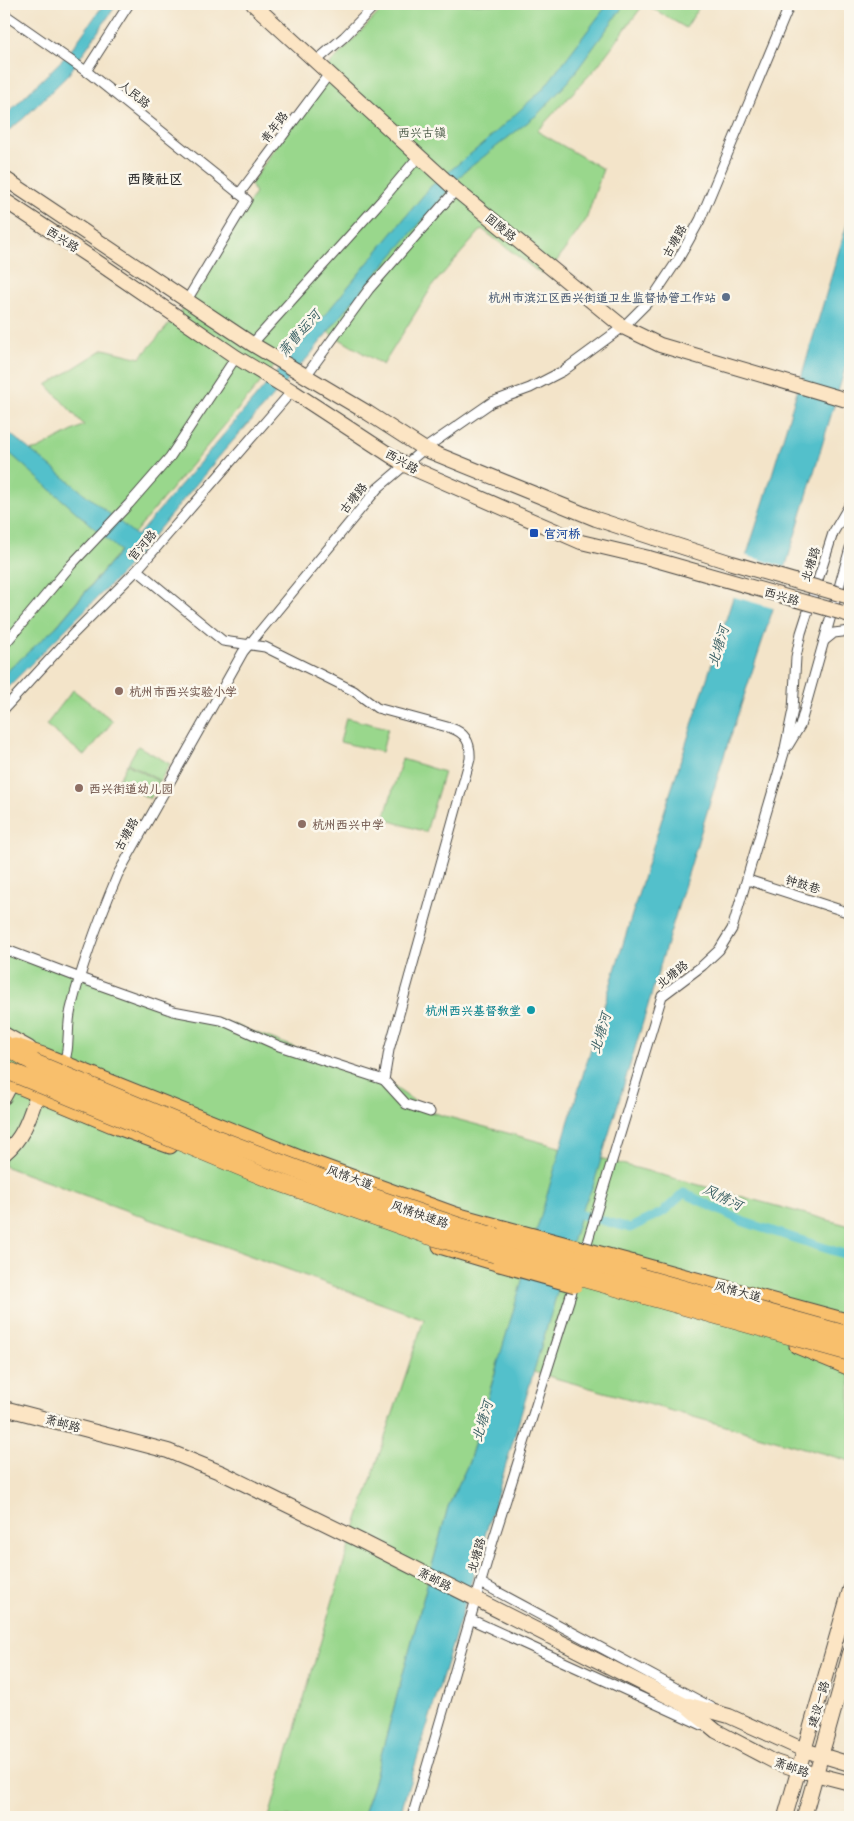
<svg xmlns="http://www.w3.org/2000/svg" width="854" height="1821" viewBox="0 0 854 1821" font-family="Delius,'LXGW WenKai TC',sans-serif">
<rect width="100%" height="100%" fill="#fbf7ec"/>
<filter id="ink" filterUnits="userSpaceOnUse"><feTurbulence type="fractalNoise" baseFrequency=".02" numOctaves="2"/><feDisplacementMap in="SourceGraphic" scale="10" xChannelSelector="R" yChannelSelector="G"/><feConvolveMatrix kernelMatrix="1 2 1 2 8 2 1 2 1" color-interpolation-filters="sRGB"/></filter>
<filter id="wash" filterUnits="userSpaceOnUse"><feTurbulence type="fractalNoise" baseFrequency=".0096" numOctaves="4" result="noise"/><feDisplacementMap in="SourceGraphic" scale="20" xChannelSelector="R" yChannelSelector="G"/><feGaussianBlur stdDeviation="1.12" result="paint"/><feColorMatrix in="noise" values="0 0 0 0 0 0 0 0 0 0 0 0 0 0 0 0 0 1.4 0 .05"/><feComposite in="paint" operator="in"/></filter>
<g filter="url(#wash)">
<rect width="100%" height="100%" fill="#f3e4c9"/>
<g fill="#99d78c" stroke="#62815c">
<path d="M387,4H644L596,68L537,131L603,169L586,220L556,262L541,274L482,229L433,285L383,365L311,322L4,689V453L9,455L38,449L84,425L47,385L104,349L140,358L197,292L251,200L255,193L251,184L330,64Z"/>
<path d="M645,4H701L686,28Z"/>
<path d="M73,690L113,721L85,756L46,725Z"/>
<path d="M346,718L388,728L382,752L340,742Z"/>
<path d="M138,746L170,764L160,781L128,763Z"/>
<path d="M402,759L444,772L426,832L384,819Z"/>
<path d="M127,764L160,782L150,799L118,781Z"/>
<path d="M4,949L173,1011L221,1020L384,1080L430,1112L850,1226V1461L498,1362L469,1462L448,1507L373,1785L362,1817H269L345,1559L424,1319L4,1166Z"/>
</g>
<g fill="#53c0cb" stroke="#3f767b">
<path d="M104,4H117L68,75L24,118L4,134V117L69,53Z"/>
<path d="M608,4H625L569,81L538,114L464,172L346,309L310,355L223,452L125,570L4,691V674L57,626L120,551L4,448V429L137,536L296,350L431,186L484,143L543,89Z"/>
<path d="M850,214V352L772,612L724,756L593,1186L582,1209L459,1623L399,1817H362L373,1785L448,1507L469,1462L566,1130L650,856L765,498Z"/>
</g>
<path fill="#f3e4c9" d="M744,555L788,568L776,609L731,596Z"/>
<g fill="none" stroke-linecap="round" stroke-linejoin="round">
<path stroke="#53c0cb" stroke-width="9" d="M571,1212L630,1228L663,1212L684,1193L744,1222L850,1256"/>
</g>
</g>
<g filter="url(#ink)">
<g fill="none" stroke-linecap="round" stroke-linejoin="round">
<defs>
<g id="street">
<path d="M4,14L90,74L247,200L187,300"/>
<path d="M315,62L344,37L376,4"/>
<path d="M86,71L129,4"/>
<path d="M239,194L329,74"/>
<path d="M252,344L382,200L419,156"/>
<path d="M305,377L369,289L456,190"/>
<path d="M137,570L223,641L265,647L354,691L377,708L451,728C466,733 471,743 470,759L389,1050L384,1080L406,1104L430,1112"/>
<path d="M824,641L834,633L850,631"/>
<path d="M4,645L71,565L129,504L170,457L236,357"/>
<path d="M4,709L74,633L137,570L292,391"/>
<path d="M788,746L800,726L850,548"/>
<path d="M748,880L850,913"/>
<path d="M4,949L80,978L173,1011L221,1020L279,1046L384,1080"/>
<path d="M63,1066C71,1047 66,1029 71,1009C82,963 100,917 118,874L243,652L378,488L424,449L492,402L530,388L563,371L623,327L653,297L679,258L700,220L790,4"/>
<path d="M584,1253L662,996L702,966L719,950L732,929L784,753L793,710L796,657L801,633L833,533L850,504"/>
<path d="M481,1583L711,1707"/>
<path d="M470,1619L704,1726"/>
<path d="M412,1817L493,1541L575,1282"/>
</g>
<g id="secondary">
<path d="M253,4L456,190L623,327L660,345L850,401"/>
<path d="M4,178L252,344L368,413L424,449L596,519L654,538"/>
<path d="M4,200L90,257L236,357L292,391L405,465L581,542L649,558"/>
<path d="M4,1034L29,1048"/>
<path d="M4,1097L11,1084"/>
<path d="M4,1154C24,1137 29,1118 37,1095"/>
<path d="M4,1408L168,1451L222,1473L361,1541L685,1705L716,1731L775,1762L799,1770L850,1783"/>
<path d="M689,1705L729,1716L804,1750L850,1764"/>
<path d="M785,1817L850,1590"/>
<path d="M804,1817L850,1653"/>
</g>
<g id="primary">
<path d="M15,1046L43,1055L302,1159L456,1215L507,1229"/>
<path d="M4,1080L112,1125L170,1146"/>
<path d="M440,1246L500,1264"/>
<path d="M634,1263L850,1322"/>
<path d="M797,1346L850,1368"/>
</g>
<path id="highway" d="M4,1044L34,1063"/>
</defs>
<use href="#street" stroke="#494743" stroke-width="11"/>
<use href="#secondary" stroke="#494743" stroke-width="16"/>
<use href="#primary" stroke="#494743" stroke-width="17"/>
<use href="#highway" stroke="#494743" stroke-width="19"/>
<use href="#street" stroke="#fff" stroke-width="9"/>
<use href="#secondary" stroke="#fce5c4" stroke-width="14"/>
<use href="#primary" stroke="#f8bf6c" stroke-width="15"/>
<use href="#highway" stroke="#f8bf6c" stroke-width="18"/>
<defs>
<g id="secondary-bridge">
<path d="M654,538L732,563L850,597"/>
<path d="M649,558L850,615"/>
</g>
<g id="primary-bridge">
<path d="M507,1229L634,1263"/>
<path d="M500,1264L575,1285"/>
</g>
<g id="highway-bridge">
<path d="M34,1063L217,1139L351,1190L460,1227L850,1336"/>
<path d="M4,1069L268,1178L428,1235L850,1352"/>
</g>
</defs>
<use href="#secondary-bridge" stroke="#494743" stroke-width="16" stroke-linecap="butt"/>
<use href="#primary-bridge" stroke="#494743" stroke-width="17" stroke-linecap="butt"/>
<use href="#highway-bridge" stroke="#494743" stroke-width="19" stroke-linecap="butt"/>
<use href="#secondary-bridge" stroke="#fce5c4" stroke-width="14"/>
<use href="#primary-bridge" stroke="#f8bf6c" stroke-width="15"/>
<use href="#highway-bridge" stroke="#f8bf6c" stroke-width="18"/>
</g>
</g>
<circle fill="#5c6f8a" stroke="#fbf7ec" stroke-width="2" cx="726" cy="297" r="5"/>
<rect fill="#1a4fb4" stroke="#fbf7ec" stroke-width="2" x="529" y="528" width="10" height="10" rx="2.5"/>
<g fill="#8d6e63" stroke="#fbf7ec" stroke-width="2">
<circle cx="119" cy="691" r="5"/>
<circle cx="79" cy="788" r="5"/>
<circle cx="302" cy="824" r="5"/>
</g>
<circle fill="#0f9aa8" stroke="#fbf7ec" stroke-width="2" cx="531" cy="1010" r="5"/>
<g text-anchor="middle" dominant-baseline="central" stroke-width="5" stroke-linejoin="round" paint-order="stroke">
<g font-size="12" fill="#2b2b2b" stroke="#fbf7ec">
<text transform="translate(135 94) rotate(39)">人民路</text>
<text transform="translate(274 127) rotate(-53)">青年路</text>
<text transform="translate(501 227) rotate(40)">固陵路</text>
<text transform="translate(63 239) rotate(33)">西兴路</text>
<text transform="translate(674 241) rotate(-60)">古塘路</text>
<text transform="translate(402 461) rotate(30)">西兴路</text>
<text transform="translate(353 498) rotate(-51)">古塘路</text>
<text transform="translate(142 545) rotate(-49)">官河路</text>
<text transform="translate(810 564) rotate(-72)">北塘路</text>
<text transform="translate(782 596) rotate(16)">西兴路</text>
<text transform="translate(126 834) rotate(-61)">古塘路</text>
<text transform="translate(803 884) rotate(17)">钟鼓巷</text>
<text transform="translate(672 974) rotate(-38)">北塘路</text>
<text transform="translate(350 1177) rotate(20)">风情大道</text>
<text transform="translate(420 1214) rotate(19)">风情快速路</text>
<text transform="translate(738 1291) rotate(15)">风情大道</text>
<text transform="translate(63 1423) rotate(15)">萧邮路</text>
<text transform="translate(476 1555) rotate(-74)">北塘路</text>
<text transform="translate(435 1579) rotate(27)">萧邮路</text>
<text transform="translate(818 1704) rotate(-74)">建设一路</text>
<text transform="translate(792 1767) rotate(19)">萧邮路</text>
</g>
<g font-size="12" fill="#465643" stroke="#fbf7ec">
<text x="422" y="132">西兴古镇</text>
</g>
<g font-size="12" font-weight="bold" fill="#4e5e75" stroke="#fbf7ec" text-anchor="end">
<text x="716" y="297">杭州市滨江区西兴街道卫生监督协管工作站</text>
</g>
<g font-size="12" font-weight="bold" fill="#164399" stroke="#fbf7ec" text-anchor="start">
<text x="544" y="533">官河桥</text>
</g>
<g font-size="12" font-weight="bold" fill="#785e54" stroke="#fbf7ec" text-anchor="start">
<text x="129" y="691">杭州市西兴实验小学</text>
<text x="89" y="788">西兴街道幼儿园</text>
<text x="312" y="824">杭州西兴中学</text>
</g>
<g font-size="12" font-weight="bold" fill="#0d838f" stroke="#fbf7ec" text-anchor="end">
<text x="521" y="1010">杭州西兴基督教堂</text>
</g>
<g font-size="14" font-weight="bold" fill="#2b2b2b" stroke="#fbf7ec">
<text x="155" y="179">西陵社区</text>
</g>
<g font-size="14" font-style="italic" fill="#395f63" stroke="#fbf7ec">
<text transform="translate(299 333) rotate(-49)">萧曹运河</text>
<text transform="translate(718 646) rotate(-73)">北塘河</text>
<text transform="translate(600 1033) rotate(-73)">北塘河</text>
<text transform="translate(723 1197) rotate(26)">风情河</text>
<text transform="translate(482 1421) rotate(-73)">北塘河</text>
</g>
</g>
<rect width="854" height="1821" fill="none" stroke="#fbf7ec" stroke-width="20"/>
</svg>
